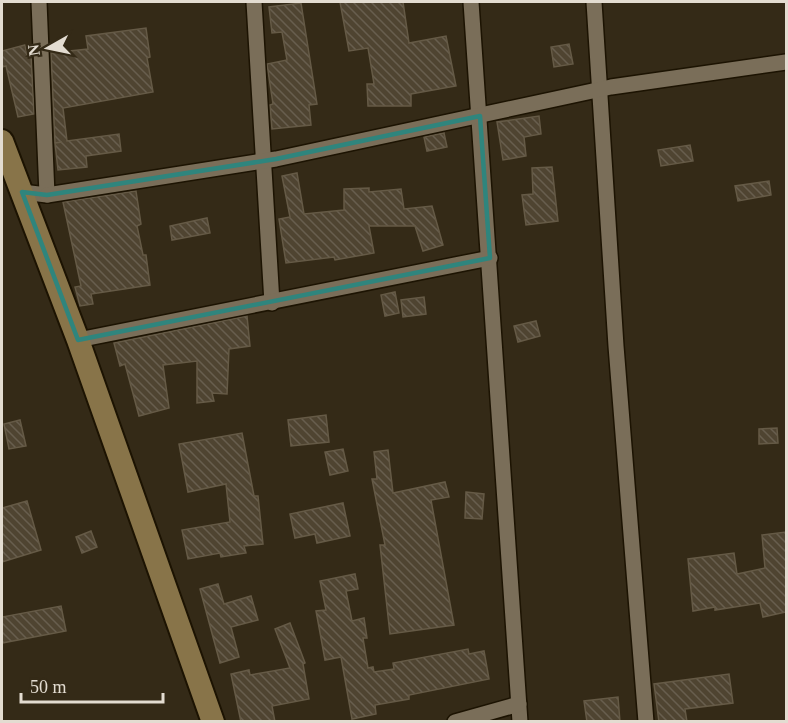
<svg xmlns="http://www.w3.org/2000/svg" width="788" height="723" viewBox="0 0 788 723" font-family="Georgia,serif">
<defs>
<pattern id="building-back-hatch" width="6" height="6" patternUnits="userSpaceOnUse" patternTransform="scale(1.5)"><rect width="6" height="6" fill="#4f4431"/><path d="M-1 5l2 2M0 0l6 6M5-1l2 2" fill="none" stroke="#685e4e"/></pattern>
</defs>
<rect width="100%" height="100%" fill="#342a17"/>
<g fill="url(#building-back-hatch)" stroke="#655a46" stroke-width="1.5">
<path d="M340,2H403L409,43L446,36L456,86L411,94V106H368L367,84H374L368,48L349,51Z"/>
<path d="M301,3L317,104L309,105L311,125L272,129L270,105L273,104L267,64L287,60L282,32L272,33L269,7Z"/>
<path d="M146,28L150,57L147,58L153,92L63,108L67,141L119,134L121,151L86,156L87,167L58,170L55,143L62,142L55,143L51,53L88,49L86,36Z"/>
<path d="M569,44L573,64L554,67L551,47Z"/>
<path d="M25,45L27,55H31L34,114L18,117L6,66L2,67V51Z"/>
<path d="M539,116L541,134L524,137L526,156L503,160L497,122Z"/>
<path d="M444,133L447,147L427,151L424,137Z"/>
<path d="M690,145L693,161L661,166L658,150Z"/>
<path d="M552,167L558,221L526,225L522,195L533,194L532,168Z"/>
<path d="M297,173L304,214L344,210V189L369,188V192L401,189L404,209L432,206L443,245L423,251L415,226H369L374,253L335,260L334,257L286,263L279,219L290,217L282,176Z"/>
<path d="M769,181L771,195L738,201L735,186Z"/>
<path d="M136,191L141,224L137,226L143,255H146L150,285L91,294L93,304L80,306L75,287L81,286L63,202Z"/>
<path d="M207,218L210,233L172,240L170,226Z"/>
<path d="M395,292L399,313L385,316L381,295Z"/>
<path d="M424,297L426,314L403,317L401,300Z"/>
<path d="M247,316L250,346L229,349L227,394L212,393L214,401L197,403V361L163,365L169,408L139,416L125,364L120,366L114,343Z"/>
<path d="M536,321L540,336L518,342L514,326Z"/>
<path d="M326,415L329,442L291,446L288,420Z"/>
<path d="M20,420L26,446L9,449L4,424Z"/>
<path d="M777,428L778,443L759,444V429Z"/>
<path d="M242,433L254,496H258L263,544L244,546L246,553L221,557L220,553L188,559L182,530L230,522L226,484L188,492L179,444Z"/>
<path d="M343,449L348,471L330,475L325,452Z"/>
<path d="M388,450L393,493L445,482L449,497L431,500L454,625L390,634L380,545H385L372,479H377L374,452Z"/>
<path d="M466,492L484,494L482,519L465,518Z"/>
<path d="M27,501L41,550L2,562V508Z"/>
<path d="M343,503L350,536L317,543L315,534L295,538L290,514Z"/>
<path d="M91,531L97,547L82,553L76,537Z"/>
<path d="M786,532V612L763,617L760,603L715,610V607L693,611L688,559L734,553L737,574L765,568L762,535Z"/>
<path d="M355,574L358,589L346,591L352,621L364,618L367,638H363L368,668L373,667L374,672L394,669L393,663L468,649L469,654L484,651L489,679L409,695V699L375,705L376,714L352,719L341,657L325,660L316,611L326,610L320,581Z"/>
<path d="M218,584L224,604L251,596L258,620L231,627L239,657L220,663L200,589Z"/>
<path d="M61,606L66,631L2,643V617Z"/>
<path d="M290,623L305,663L303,664L309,699L272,706L275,722H241L231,674L249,670L250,675L290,668L275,629Z"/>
<path d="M729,674L733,703L685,709L687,722H659L654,684Z"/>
<path d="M618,697L620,722H587L584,701Z"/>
</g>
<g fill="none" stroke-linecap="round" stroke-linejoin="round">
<defs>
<g id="minor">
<path d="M254,2L272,303"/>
<path d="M471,2L520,722"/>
<path d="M594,2L616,346L646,722"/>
<path d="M22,192L47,195L39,2"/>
<path d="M47,195L276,159L611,87L786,62"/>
<path d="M78,340L490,258"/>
<path d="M455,722L519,704"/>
</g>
<path id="secondary" d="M2,141L78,340L213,722"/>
</defs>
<use href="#minor" stroke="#1c1302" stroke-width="18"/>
<use href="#secondary" stroke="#1c1302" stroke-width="26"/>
<use href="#minor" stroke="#7a6e59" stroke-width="15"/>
<use href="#secondary" stroke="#887449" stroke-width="22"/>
</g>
<path fill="none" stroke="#2f857d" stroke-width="4.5" stroke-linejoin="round" d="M480,116L490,258L78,340L22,192L47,195L276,159Z"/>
<rect width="788" height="723" fill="none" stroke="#e3dcd1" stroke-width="6"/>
<g transform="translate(48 48) rotate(261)" stroke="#342a17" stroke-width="4.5" paint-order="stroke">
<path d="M0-4.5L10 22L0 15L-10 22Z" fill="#e3dcd1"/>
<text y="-9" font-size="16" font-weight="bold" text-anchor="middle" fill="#e3dcd1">N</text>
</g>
<path d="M21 693v9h142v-9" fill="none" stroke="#e3dcd1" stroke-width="3"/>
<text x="30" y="693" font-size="18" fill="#e3dcd1" stroke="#342a17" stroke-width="4.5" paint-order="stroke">50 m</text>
</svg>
